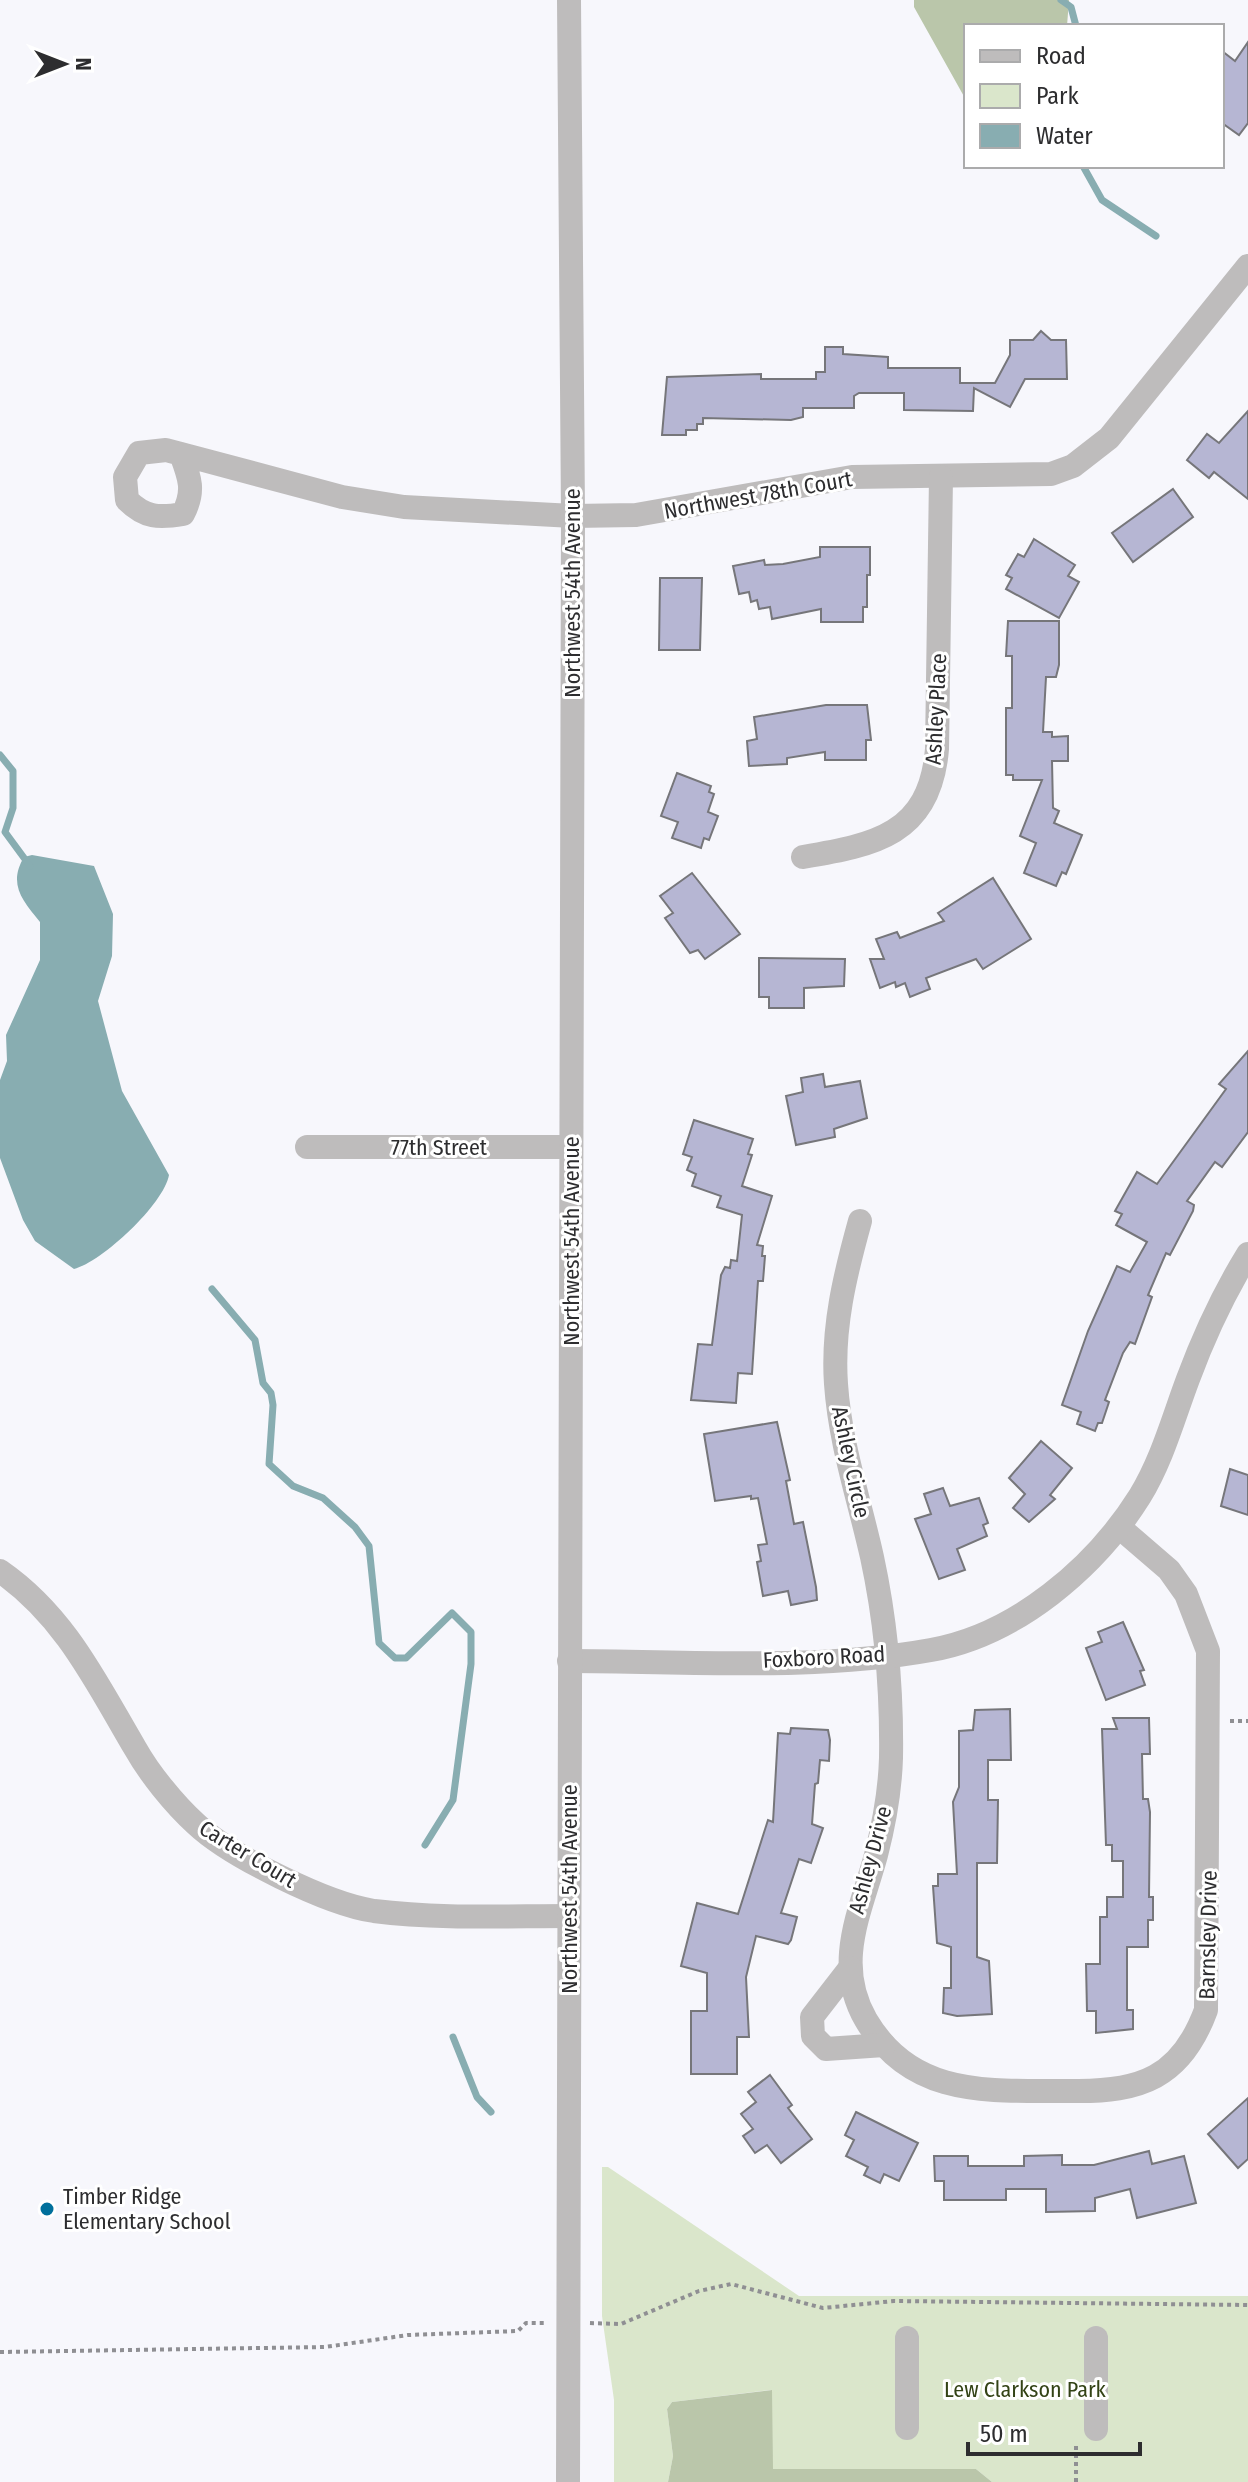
<svg xmlns="http://www.w3.org/2000/svg" width="1248" height="2482" viewBox="0 0 1248 2482" font-family="'Fira Sans Condensed',sans-serif">
<rect width="100%" height="100%" fill="#f7f7fc"/>
<path fill="#dae6cb" d="M602,2167H608L799,2296H1248V2482H992L976,2469H772L771,2390L672,2402L667,2409L673,2456L668,2482H614V2400L602,2316Z"/>
<g fill="#bac6aa">
<path d="M914,0H1069L1067,26H966V100L914,7Z"/>
<path d="M772,2390L773,2469H976L992,2482H668L673,2456L667,2409L672,2402Z"/>
</g>
<path fill="#88adb1" d="M32,855L94,866L113,914L112,956L98,1001L122,1091L169,1175C164,1204 102,1262 74,1269L35,1241L23,1220L0,1158V1080L7,1061L6,1035L40,960V922C22,900 8,884 24,857Z"/>
<g fill="none" stroke-linecap="round" stroke-linejoin="round">
<g stroke="#88adb1" stroke-width="7">
<path d="M1061,0L1071,7L1076,26"/>
<path d="M1083,166L1102,200L1156,236"/>
<path d="M0,755L13,771V808L5,832L30,866"/>
<path d="M212,1289L255,1340L263,1383L271,1393L273,1405L269,1464L293,1486L323,1498L355,1527L369,1546L379,1643L395,1658H406L452,1613L471,1632V1664L453,1800L425,1845"/>
<path d="M453,2037L477,2097L491,2112"/>
</g>
</g>
<g fill="#b6b6d3" stroke="#76767a" stroke-width="2">
<path d="M1248,42V123L1239,135L1222,123V51L1235,61Z"/>
<path d="M1041,331L1051,340H1066L1067,379H1025L1010,407L974,388L973,411L904,410V393H859L854,396V408H803V417L791,420L703,418V424H697V430H686V435H662L667,377L761,374V379H816V372H825V347H843V354L888,357V368H960V383H995L1010,355V340H1033Z"/>
<path d="M1248,411V499L1214,472L1209,478L1187,460L1207,434L1219,443Z"/>
<path d="M1173,489L1193,517L1133,562L1112,533Z"/>
<path d="M1034,539L1075,565L1068,576L1079,582L1059,618L1006,589L1012,578L1006,575L1018,554L1024,557Z"/>
<path d="M820,547H870V575H867V607H863V622H821V609L772,619L770,607L759,609L757,600L751,602L749,592L739,594L733,566L764,560L765,565L783,564L820,557Z"/>
<path d="M660,578H702L700,650H659Z"/>
<path d="M1008,621H1059V665L1056,677H1046L1043,732H1052V737L1068,736V761H1052L1053,808L1059,811L1054,823L1082,835L1066,874L1062,872L1056,886L1024,873L1036,843L1020,836L1042,780H1013V775H1006V708H1012V656H1006Z"/>
<path d="M826,705H867L871,740H866V760H825V752L787,758V764L749,766L747,741L757,739L754,717Z"/>
<path d="M677,773L711,786L709,792L714,794L708,812L718,816L709,840L704,838L701,848L672,838L678,822L661,816Z"/>
<path d="M692,873L740,934L705,959L698,950L690,953L665,918L673,913L660,896Z"/>
<path d="M993,878L1031,939L983,969L976,959L926,978L930,989L910,997L905,983L896,987L895,982L880,988L870,959H884L876,939L897,932L900,938L944,921L938,913Z"/>
<path d="M759,958L845,959L844,986L804,988V1008H769V997H759Z"/>
<path d="M1248,1051V1132L1222,1167L1215,1162L1187,1201L1194,1205L1193,1211L1170,1255L1166,1253L1148,1295L1152,1297L1135,1344L1130,1342L1123,1353L1105,1400L1109,1402L1102,1423H1098L1095,1431L1077,1424L1081,1412L1062,1405L1088,1331L1117,1266L1130,1272L1147,1242L1116,1225L1122,1214L1115,1211L1137,1172L1157,1184L1226,1089L1219,1084Z"/>
<path d="M823,1074L825,1087L860,1081L867,1118L834,1129L835,1137L796,1145L786,1096L803,1092L801,1078Z"/>
<path d="M694,1120L753,1139L748,1154L752,1155L742,1186L772,1196L757,1245L763,1246L762,1256H765L763,1281H758L752,1374L738,1373L736,1403L691,1400L698,1344L712,1345L721,1275L725,1267L730,1268L731,1260L737,1261L742,1215L717,1207L721,1196L692,1186L696,1174L687,1170L692,1157L683,1154Z"/>
<path d="M777,1422L790,1480L786,1481L794,1524L803,1522L816,1587L817,1600L791,1605L788,1591L763,1596L757,1562L761,1561L758,1545L767,1544L758,1498L751,1499V1496L715,1501L704,1434Z"/>
<path d="M1041,1441L1072,1468L1050,1495L1055,1499L1029,1522L1013,1508L1025,1494L1009,1478Z"/>
<path d="M1230,1469L1248,1475V1515L1221,1506Z"/>
<path d="M943,1488L950,1506L979,1498L988,1523L983,1525L987,1536L957,1549L965,1570L939,1579L915,1519L931,1514L924,1494Z"/>
<path d="M1123,1622L1144,1670L1140,1671L1145,1685L1106,1700L1086,1648L1102,1642L1098,1632Z"/>
<path d="M1010,1709L1011,1760H988V1800H998L997,1863H977V1957L989,1961L992,2014L957,2016L943,2013L944,1988H951V1947L937,1943L933,1886H938V1874H957L953,1802L959,1787V1731L973,1730L975,1710Z"/>
<path d="M1113,1718H1149L1150,1754H1142L1143,1799H1148L1150,1812L1149,1897H1153V1920H1148V1947H1127V2010H1133V2029L1096,2033V2011H1087L1086,1964H1100V1917H1107V1897H1123V1861H1112V1845H1106L1102,1729H1117Z"/>
<path d="M791,1728L828,1730L830,1740L829,1761L820,1760L818,1783L815,1784L812,1824L823,1828L811,1863L799,1859L781,1913L797,1917L791,1940L788,1944L756,1936L746,1977L749,2037H737V2074H691V2011H707V1973L681,1966L697,1903L738,1914L768,1820L773,1822L778,1733L790,1734Z"/>
<path d="M770,2075L792,2105L788,2108L812,2139L781,2163L767,2145L755,2153L743,2136L753,2129L741,2114L756,2102L748,2092Z"/>
<path d="M1248,2098V2159L1238,2168L1208,2134Z"/>
<path d="M856,2112L918,2143L899,2181L884,2174L880,2183L864,2175L868,2167L846,2156L854,2140L845,2135Z"/>
<path d="M1149,2151L1152,2164L1184,2156L1196,2203L1137,2218L1130,2189L1095,2198V2211L1046,2212V2189H1006V2200H944V2181H935L934,2156H968V2166H1024V2156L1062,2155V2165H1094Z"/>
</g>
<g fill="none" stroke-linecap="round" stroke-linejoin="round">
<g stroke="#8f8f93" stroke-width="4" stroke-dasharray="4 4" stroke-linecap="butt">
<path d="M1230,1721H1248"/>
<path d="M590,2323L621,2324L699,2291L731,2284L823,2308L894,2301L1248,2305"/>
<path d="M0,2352L325,2347L408,2335L518,2331L526,2323H545"/>
<path d="M1076,2482V2443"/>
</g>
<g stroke="#bebcbc" stroke-width="24">
<path d="M181,454C190,478 195,491 183,514C159,518 145,518 127,500L125,477L139,453L166,450L342,497L404,507L573,516L636,515L852,477L1051,474L1073,466L1109,438L1248,266"/>
<path d="M803,857C874,845 930,835 937,749L941,477"/>
<path d="M307,1147H571"/>
<path d="M860,1221C845,1275 832,1328 836,1384C840,1443 859,1499 872,1557C886,1622 892,1692 891,1758C890,1791 884,1824 876,1855C861,1911 833,1963 866,2020C913,2100 992,2090 1073,2091C1140,2092 1181,2078 1206,2010L1208,1651L1186,1594L1169,1570L1119,1527"/>
<path d="M0,1571C65,1616 96,1682 135,1748C149,1773 174,1804 196,1824C230,1856 327,1904 374,1911C438,1919 504,1916 568,1916"/>
<path d="M569,1661C687,1661 815,1671 931,1650C1016,1635 1095,1568 1140,1496C1162,1460 1173,1419 1188,1379C1204,1336 1224,1293 1248,1254"/>
<path d="M850,1968L812,2017L813,2036L826,2049L884,2045"/>
<path d="M907,2338V2428"/>
<path d="M1096,2338V2429"/>
<path d="M568,2482L573,516L569,0"/>
</g>
</g>
<circle fill="#01709c" stroke="#fff" stroke-width="3" cx="47" cy="2209" r="8"/>
<g text-anchor="middle" dominant-baseline="central" stroke-width="6" stroke-linejoin="round" paint-order="stroke">
<g font-size="22" fill="#2d2d2f" stroke="#fff">
<text transform="translate(758 495) rotate(-10)">Northwest 78th Court</text>
<text transform="translate(572 593) rotate(-90)">Northwest 54th Avenue</text>
<text transform="translate(936 709) rotate(-87)">Ashley Place</text>
<text x="439" y="1147">77th Street</text>
<text transform="translate(571 1241) rotate(-90)">Northwest 54th Avenue</text>
<text transform="translate(851 1462) rotate(78)">Ashley Circle</text>
<text transform="translate(824 1657) rotate(-3)">Foxboro Road</text>
<text transform="translate(248 1854) rotate(31)">Carter Court</text>
<text transform="translate(870 1860) rotate(-75)">Ashley Drive</text>
<text transform="translate(569 1889) rotate(-90)">Northwest 54th Avenue</text>
<text transform="translate(1208 1935) rotate(-89)">Barnsley Drive</text>
</g>
<g font-size="22" fill="#2d2d2f" stroke="#fff" text-anchor="start">
<text x="63" y="2196">Timber Ridge<tspan x="63" dy="25">Elementary School</tspan></text>
</g>
<g font-size="22" fill="#334316" stroke="#fff">
<text x="1025" y="2389">Lew Clarkson Park</text>
</g>
</g>
<rect x="964" y="24" width="260" height="144" fill="#ffffff" stroke="#ababac" stroke-width="2"/>
<rect x="980" y="50" width="40" height="12" fill="#bebcbc" stroke="#ababac" stroke-width="2"/>
<text x="1036" y="64" font-size="24" fill="#2d2d2f">Road</text>
<rect x="980" y="84" width="40" height="24" fill="#dae6cb" stroke="#ababac" stroke-width="2"/>
<text x="1036" y="104" font-size="24" fill="#2d2d2f">Park</text>
<rect x="980" y="124" width="40" height="24" fill="#88adb1" stroke="#ababac" stroke-width="2"/>
<text x="1036" y="144" font-size="24" fill="#2d2d2f">Water</text>
<g transform="translate(64 64) rotate(90)" stroke="#ffffff" stroke-width="6" paint-order="stroke">
<path d="M0-6L14 30L0 20L-14 30Z" fill="#2d2d2f"/>
<text y="-12" font-size="22" font-weight="bold" text-anchor="middle" fill="#2d2d2f">N</text>
</g>
<path d="M968 2442v12h172v-12" fill="none" stroke="#2d2d2f" stroke-width="4"/>
<text x="980" y="2442" font-size="24" fill="#2d2d2f" stroke="#ffffff" stroke-width="6" paint-order="stroke">50 m</text>
</svg>
